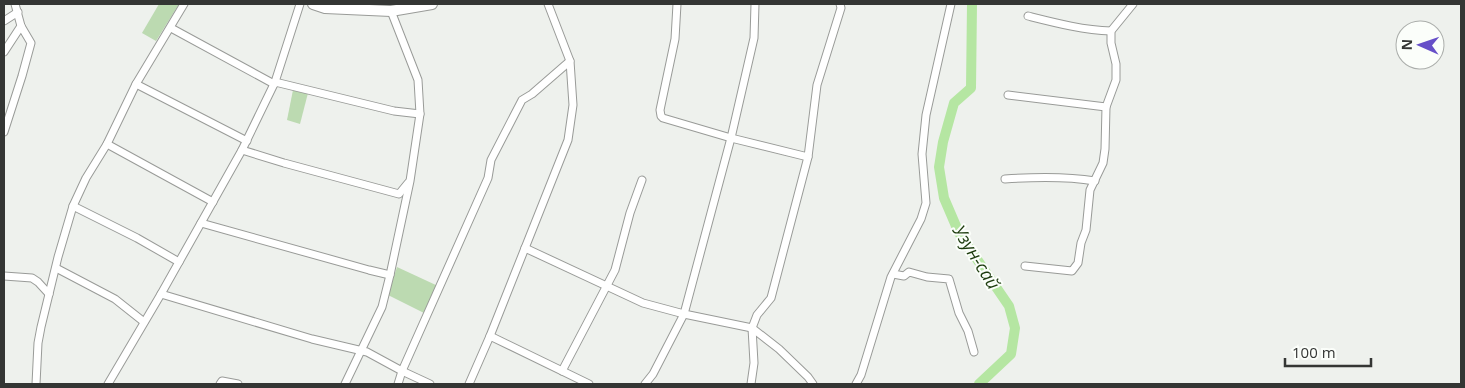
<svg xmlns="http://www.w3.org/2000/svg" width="1465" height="388" viewBox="0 0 1465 388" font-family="'Open Sans',sans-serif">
<rect width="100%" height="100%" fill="#eef1ed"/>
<g fill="#bcdab1">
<path d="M159,4H179L156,41L142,33Z"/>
<path d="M293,90L308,93L300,124L287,120Z"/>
<path d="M397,267L438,286L426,314L388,295Z"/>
</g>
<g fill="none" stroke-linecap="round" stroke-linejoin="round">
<path stroke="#b5e6a2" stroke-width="10" d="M972,4L971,88L954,103L943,142L939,167L944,198L959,233L1009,306L1015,328L1011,354L979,384"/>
<defs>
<g id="street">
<path d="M677,4L675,39L660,110L661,116L663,118L731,138L808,157"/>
<path d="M1028,16C1056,23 1083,30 1111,31"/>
<path d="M4,21L18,12"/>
<path d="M171,28L274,84"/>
<path d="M4,52L21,26"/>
<path d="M275,82L394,111L420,114"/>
<path d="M136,84L247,141"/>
<path d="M1008,95L1106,107"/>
<path d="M4,132L22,76L31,43L21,26L15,4"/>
<path d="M107,144L213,202"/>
<path d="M242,150L284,163L399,194L408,183"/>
<path d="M1005,179C1034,177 1065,176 1095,181"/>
<path d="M73,206L137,238L179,262"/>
<path d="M201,223L369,270L390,275"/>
<path d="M525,248L643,303L684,314L752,328L779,349L808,377L813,384"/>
<path d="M1025,266L1072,271L1078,263L1081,243L1086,230L1090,190L1103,163L1105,149L1106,107L1116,80V64L1111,43V31L1133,4"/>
<path d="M56,268L115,299L144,322"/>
<path d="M893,274L904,276L909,272L927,277L949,279L959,313L968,331L974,352"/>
<path d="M4,276L32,278L38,282L49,294"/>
<path d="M161,294L312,339L367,352L402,371L430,384"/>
<path d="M490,336L589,384"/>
<path d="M562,371L615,270L630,213L642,180"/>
<path d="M36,384L38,343L41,327L58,257L73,206L86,178L107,144L136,84L184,4"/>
<path d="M108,384L161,294L242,150L275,82L300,4"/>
<path d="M220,384L222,381L238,384"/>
<path d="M345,384L382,307L390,275L410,181L420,114L418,80L391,11"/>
<path d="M398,384L402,371L488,178L491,160L522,100L532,94L570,61"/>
<path d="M469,384L490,336L568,140L573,105L570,61L548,4"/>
<path d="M645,384L653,374L684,314L731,138L754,38L755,4"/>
<path d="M751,384L754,363L752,328L757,315L771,298L808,157L817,85L841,8L840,4"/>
<path d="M856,384L861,375L891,277L921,219L926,203L922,154L926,115L951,4"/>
</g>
<path id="secondary" d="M313,4L325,8L391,11L432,4"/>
</defs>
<use href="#street" stroke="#999b98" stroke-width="9"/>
<use href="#secondary" stroke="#999b98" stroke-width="12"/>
<use href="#street" stroke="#fff" stroke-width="7"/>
<use href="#secondary" stroke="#fff" stroke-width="10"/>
</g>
<g text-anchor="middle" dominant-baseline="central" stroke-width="4" stroke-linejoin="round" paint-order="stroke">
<g font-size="18" font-style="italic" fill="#1c3b0d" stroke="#fbfefa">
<text transform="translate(977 257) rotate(58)">Узун-сай</text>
</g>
</g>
<rect width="1465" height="388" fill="none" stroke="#343634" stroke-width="10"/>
<g transform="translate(1420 45) rotate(272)"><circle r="24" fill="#fbfefa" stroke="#abaeab"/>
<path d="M0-4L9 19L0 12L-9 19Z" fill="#664fc8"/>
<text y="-8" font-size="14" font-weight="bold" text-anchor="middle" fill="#343634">N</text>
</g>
<path d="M1285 358v8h86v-8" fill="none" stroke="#343634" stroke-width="2.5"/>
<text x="1292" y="358" font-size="15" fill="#343634" stroke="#fbfefa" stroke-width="4" paint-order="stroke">100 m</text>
</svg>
